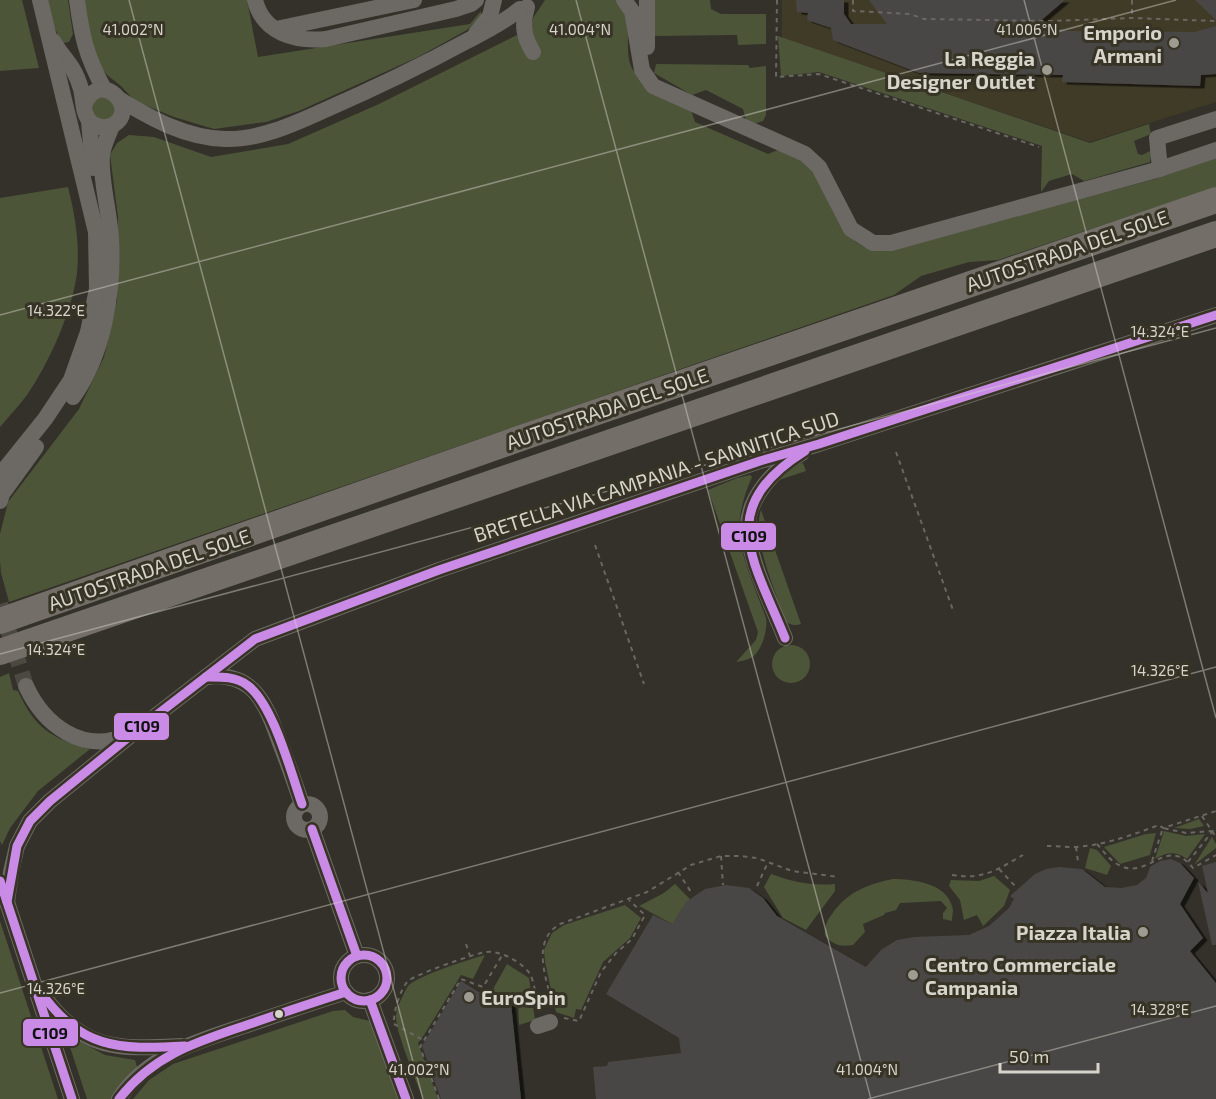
<svg xmlns="http://www.w3.org/2000/svg" width="1216" height="1099" viewBox="0 0 1216 1099" font-family="'Exo 2',sans-serif">
<defs>
<filter id="shadow"><feDropShadow dx="4.5" dy="2.5" stdDeviation="0" flood-color="#0009"/></filter>
</defs>
<rect width="100%" height="100%" fill="#333129"/>
<path fill="#403b27" d="M782,0H1216V102L1090,142L782,38Z"/>
<g fill="#4d5539">
<path d="M0,0H22L39,68L0,71Z"/>
<path d="M45,0H68L73,34L69,42L63,43C54,29 49,15 45,0Z"/>
<path d="M82,0H247L258,57L470,24L481,11V16L467,30L418,57L299,111L266,122L214,129L174,117L135,101L121,86L107,75L93,58Z"/>
<path d="M545,0H616C637,14 621,51 633,70C644,86 675,100 691,110L695,122L768,154L778,150C787,154 800,158 808,164C815,170 819,179 823,187C843,226 848,258 900,248L1155,179L1216,158V187L998,260L969,262L921,276L894,295L9,602L1,573L0,560V534L8,502L79,409L104,357L117,301L118,217L110,155L117,143L129,135L154,137L211,157L288,144L379,104L517,35L526,55L533,18Z"/>
<path d="M652,0H710L711,9L721,14H766V44L738,45L737,35L651,36Z"/>
<path d="M778,36L1090,143L1149,124L1151,134L1134,141L1138,154L1142,155L1152,150L1150,162L1084,181L1072,174L1049,181L1041,192L1042,146L819,72L781,76Z"/>
<path d="M656,64L748,65L750,68L766,66V115L763,121L754,124L746,120L743,109L706,90L692,95L654,73Z"/>
<path d="M104,91L120,111L100,126L86,104Z"/>
<path d="M68,187C75,215 80,244 77,273C72,312 49,363 27,395C19,406 9,416 0,427V198Z"/>
<path d="M803,463L806,471L776,481L799,464Z"/>
<path d="M750,475L752,477C745,493 740,509 739,527C738,551 758,595 766,618C768,630 762,651 751,658C747,660 741,661 736,662L756,640L758,632L708,490L737,478Z"/>
<path d="M761,510L801,624C796,626 788,625 785,620C776,591 751,539 761,510Z"/>
<circle cx="791" cy="664" r="19"/>
<path d="M9,673L13,690L18,691C35,728 50,738 90,749L38,791L10,828L2,845L0,841V677Z"/>
<path d="M1199,819L1204,826L1190,829L1174,828Z"/>
<path d="M1164,831L1186,836L1205,834L1187,859C1175,851 1167,852 1155,859Z"/>
<path d="M1156,833L1150,855L1120,864L1104,847L1146,834Z"/>
<path d="M1212,837L1216,844V848L1194,865Z"/>
<path d="M1090,848L1097,850L1111,866L1107,875L1085,868Z"/>
<path d="M771,874C793,882 812,886 835,884V891L806,930L783,918L764,887Z"/>
<path d="M994,876L1010,890L1004,906L983,926L977,915L964,920L960,900L949,886L951,880L979,881Z"/>
<path d="M893,879C912,879 946,883 952,906C954,910 952,916 952,921L943,919V913L947,908L941,901L900,903L896,910L885,913L884,915L863,924L865,932L853,945C840,947 834,945 825,936C824,927 827,920 832,914C847,892 868,884 893,879Z"/>
<path d="M675,884L690,899L674,925L639,906L664,893Z"/>
<path d="M625,905L641,918L630,938L603,962L581,1010L576,1009L574,1018L556,1012L545,962L544,950L552,933L564,925Z"/>
<path d="M0,921L58,1099H0Z"/>
<path d="M485,955L473,979L461,975L424,1035L418,1043L438,1099H423C417,1082 395,1031 396,1016C396,1008 404,993 408,986C417,976 470,959 485,955Z"/>
<path d="M507,964L529,978L535,1020L519,1025L518,998L502,1000L492,991Z"/>
<path d="M345,1010L353,1017L370,1021L398,1099H133L149,1080L173,1064L333,1011Z"/>
<path d="M73,1041H79L105,1055L135,1060L137,1067L112,1099H87L70,1047Z"/>
</g>
<g fill="#4a4644" filter="url(#shadow)">
<path d="M796,0H844V14L851,24H887L869,0H1065L1038,23L1068,31L1195,32L1216,26V74L1201,75L1200,86L1062,82L1063,75L919,73L833,40L831,28L807,20L808,13L797,12Z"/>
<path d="M1195,0H1216V20Z"/>
<path d="M1171,859L1180,863L1194,878L1180,904L1203,938L1190,951L1216,983V1099H596L593,1067L607,1066L608,1062L681,1053L679,1038L606,994L653,915L672,924L686,902L705,889L726,885L749,888L763,898L777,916L866,967L881,950L897,940L914,937L969,935L989,926L1009,908L1014,899L1010,896L1035,874L1046,869L1059,867L1082,869L1105,887L1121,888L1137,885L1146,878L1150,867L1160,861Z"/>
<path d="M1216,862V945H1212L1198,882L1208,893L1202,866Z"/>
<path d="M461,981L499,1004L511,1003L521,1099H441L422,1046Z"/>
</g>
<g fill="none" stroke-linecap="round" stroke-linejoin="round">
<path stroke="#4b4941" stroke-width="16" stroke-dasharray="16 8" stroke-linecap="butt" d="M0,604L26,686"/>
<g stroke="#6a6763" stroke-width="2" stroke-dasharray="4.5 4.5" stroke-linecap="butt">
<path d="M777,0L776,77L819,74L1039,147"/>
<path d="M853,0V11L910,14L924,19L1050,21L1132,18L1216,21"/>
<path d="M1132,0V18"/>
<path d="M896,452L954,613"/>
<path d="M595,545L644,684"/>
<path d="M1202,816L1216,837"/>
<path d="M1097,844C1104,852 1111,862 1121,866C1149,879 1167,835 1193,868L1216,855"/>
<path d="M1047,846C1056,846 1066,847 1076,847C1105,845 1132,835 1159,825L1163,828L1216,811"/>
<path d="M1076,847L1078,862"/>
<path d="M721,856L723,885"/>
<path d="M1152,861L1163,828L1186,833L1212,831"/>
<path d="M1188,862L1216,827"/>
<path d="M999,869L1015,886"/>
<path d="M678,872L691,892"/>
<path d="M952,875C983,880 997,870 1023,855"/>
<path d="M757,886L768,862"/>
<path d="M466,944L470,956"/>
<path d="M553,1007C547,980 530,941 560,924L647,892L691,865L721,856H740L757,858L792,871L839,877"/>
<path d="M564,1018L579,1021L601,972L616,953L632,939L645,915L629,900"/>
<path d="M394,1020C394,1010 401,988 408,981C414,975 476,953 486,952C500,950 522,962 530,974C535,983 536,1000 538,1010"/>
<path d="M394,1024L423,1040"/>
<path d="M439,1099L420,1047L461,979L483,987L503,954"/>
</g>
<g stroke="#6c6864" stroke-width="16">
<path d="M77,0C82,38 86,55 104,89"/>
<path d="M255,0C263,33 295,42 326,39L456,9L471,4L476,0"/>
<path d="M624,0L632,11L642,70L653,86L805,154L819,167L851,229L873,243H891L1160,169L1216,150"/>
<path d="M527,7C522,24 523,36 533,52"/>
<path d="M276,29L414,0"/>
<path d="M476,33L490,16L494,0"/>
<path d="M53,41C64,60 74,64 81,89C84,101 82,119 95,125C101,128 107,128 113,125C140,110 102,68 85,103"/>
<path d="M647,47V0"/>
<path d="M119,99C152,119 186,138 225,139C260,140 294,124 325,110C373,89 419,67 465,42C484,32 503,23 520,9"/>
<path d="M89,121L93,168"/>
<path d="M1160,169L1157,138L1216,119"/>
<path d="M73,397C104,354 114,290 111,239C110,214 100,179 102,156C103,145 108,136 112,126"/>
<path d="M0,475L45,419L71,380L88,332L97,289L96,232L40,0"/>
<path d="M0,501L2,494L36,447"/>
<path d="M785,638C773,607 751,565 748,533C745,499 775,468 802,453"/>
<path d="M206,677C254,671 266,704 280,743C288,763 295,784 302,804"/>
<path d="M26,686C44,725 83,755 127,735"/>
<circle cx="307" cy="817" r="13"/>
<path d="M312,829L357,956"/>
<path d="M4,893L72,1099"/>
<path d="M7,902L11,872L17,846L30,821L50,801L136,731L255,639L439,570L760,461L819,444L1216,315"/>
<circle cx="364" cy="978" r="23"/>
<path d="M45,998C85,1052 120,1049 181,1046"/>
<path d="M370,1000L406,1099"/>
<path d="M538,1026L550,1022"/>
<path d="M119,1099C148,1053 205,1039 253,1023C284,1012 315,1002 346,992"/>
</g>
<g stroke="#736e67" stroke-width="26">
<path d="M0,621L524,437L1216,200"/>
<path d="M0,652L1216,234"/>
</g>
<defs>
<g id="bus-1">
<path d="M785,638C753,559 714,508 805,451"/>
<path d="M206,677C220,677 235,676 247,685C273,703 291,773 302,804"/>
<path d="M312,829L357,956"/>
<path d="M0,881L72,1099"/>
<path d="M7,902L17,846L30,821L50,801L136,731L255,639L439,570L760,461L819,444L1216,315"/>
<circle cx="364" cy="978" r="23"/>
<path d="M39,990C81,1049 117,1050 185,1046"/>
<path d="M370,1000L406,1099"/>
<path d="M119,1099C155,1053 200,1041 253,1023C284,1012 315,1002 346,992"/>
</g>
</defs>
<use href="#bus-1" stroke="#373425" stroke-width="14"/>
<use href="#bus-1" stroke="#ca8be6" stroke-width="9"/>
</g>
<path fill="none" stroke="#d6d4cb" stroke-width="1.5" stroke-opacity="0.45" d="M129,0L423,1099M576,0L871,1099M1024,0L1216,718M0,315L1176,0M0,654L1216,328M0,993L1216,667M868,1099L1216,1006"/>
<g fill="#9d9b92" stroke="#373425" stroke-width="2">
<circle cx="1174" cy="43" r="6"/>
<circle cx="1047" cy="70" r="6"/>
<circle cx="1143" cy="932" r="6"/>
<circle cx="913" cy="975" r="6"/>
<circle cx="469" cy="997" r="6"/>
</g>
<circle fill="#d6d4cb" stroke="#373425" stroke-width="2" cx="279" cy="1014" r="5"/>
<g text-anchor="middle" dominant-baseline="central" stroke-width="6" stroke-linejoin="round" paint-order="stroke">
<g font-size="20" font-weight="bold" fill="#d6d4cb" stroke="#373425" text-anchor="end">
<text x="1162" y="32">Emporio<tspan x="1162" dy="23">Armani</tspan></text>
<text x="1035" y="58">La Reggia<tspan x="1035" dy="23">Designer Outlet</tspan></text>
<text x="1131" y="932">Piazza Italia</text>
<text x="925" y="964" text-anchor="start">Centro Commerciale<tspan x="925" dy="23">Campania</tspan></text>
<text x="481" y="997" text-anchor="start">EuroSpin</text>
</g>
<g font-size="20" fill="#d6d4cb" stroke="#373425">
<text transform="translate(1067 250) rotate(-19)">AUTOSTRADA DEL SOLE</text>
<text transform="translate(607 408) rotate(-19)">AUTOSTRADA DEL SOLE</text>
<text transform="translate(656 476) rotate(-18)">BRETELLA VIA CAMPANIA - SANNITICA SUD</text>
<text transform="translate(149 569) rotate(-19)">AUTOSTRADA DEL SOLE</text>
</g>
</g>
<g font-size="15" text-anchor="middle" fill="#d6d4cb" stroke="#373425" stroke-width="6" stroke-linejoin="round" paint-order="stroke">
<text x="580" y="35">41.004°N</text>
<text x="1027" y="35">41.006°N</text>
<text x="133" y="35">41.002°N</text>
<text x="56" y="316">14.322°E</text>
<text x="1160" y="337">14.324°E</text>
<text x="56" y="655">14.324°E</text>
<text x="1160" y="676">14.326°E</text>
<text x="56" y="994">14.326°E</text>
<text x="1160" y="1015">14.328°E</text>
<text x="419" y="1075">41.002°N</text>
<text x="867" y="1075">41.004°N</text>
</g>
<g stroke="#373425" stroke-width="2">
<rect x="720" y="522" width="57" height="29" rx="6" fill="#ca8be6"/>
<rect x="113" y="712" width="57" height="29" rx="6" fill="#ca8be6"/>
<rect x="22" y="1018" width="57" height="29" rx="6" fill="#ca8be6"/>
</g>
<g font-size="16" text-anchor="middle" font-weight="bold" fill="#111">
<text x="749" y="542">C109</text>
<text x="142" y="732">C109</text>
<text x="50" y="1039">C109</text>
</g>
<path d="M1000 1063v9h98v-9" fill="none" stroke="#d6d4cb" stroke-width="3"/>
<text x="1009" y="1063" font-size="18" fill="#d6d4cb" stroke="#373425" stroke-width="4.5" paint-order="stroke">50 m</text>
</svg>
